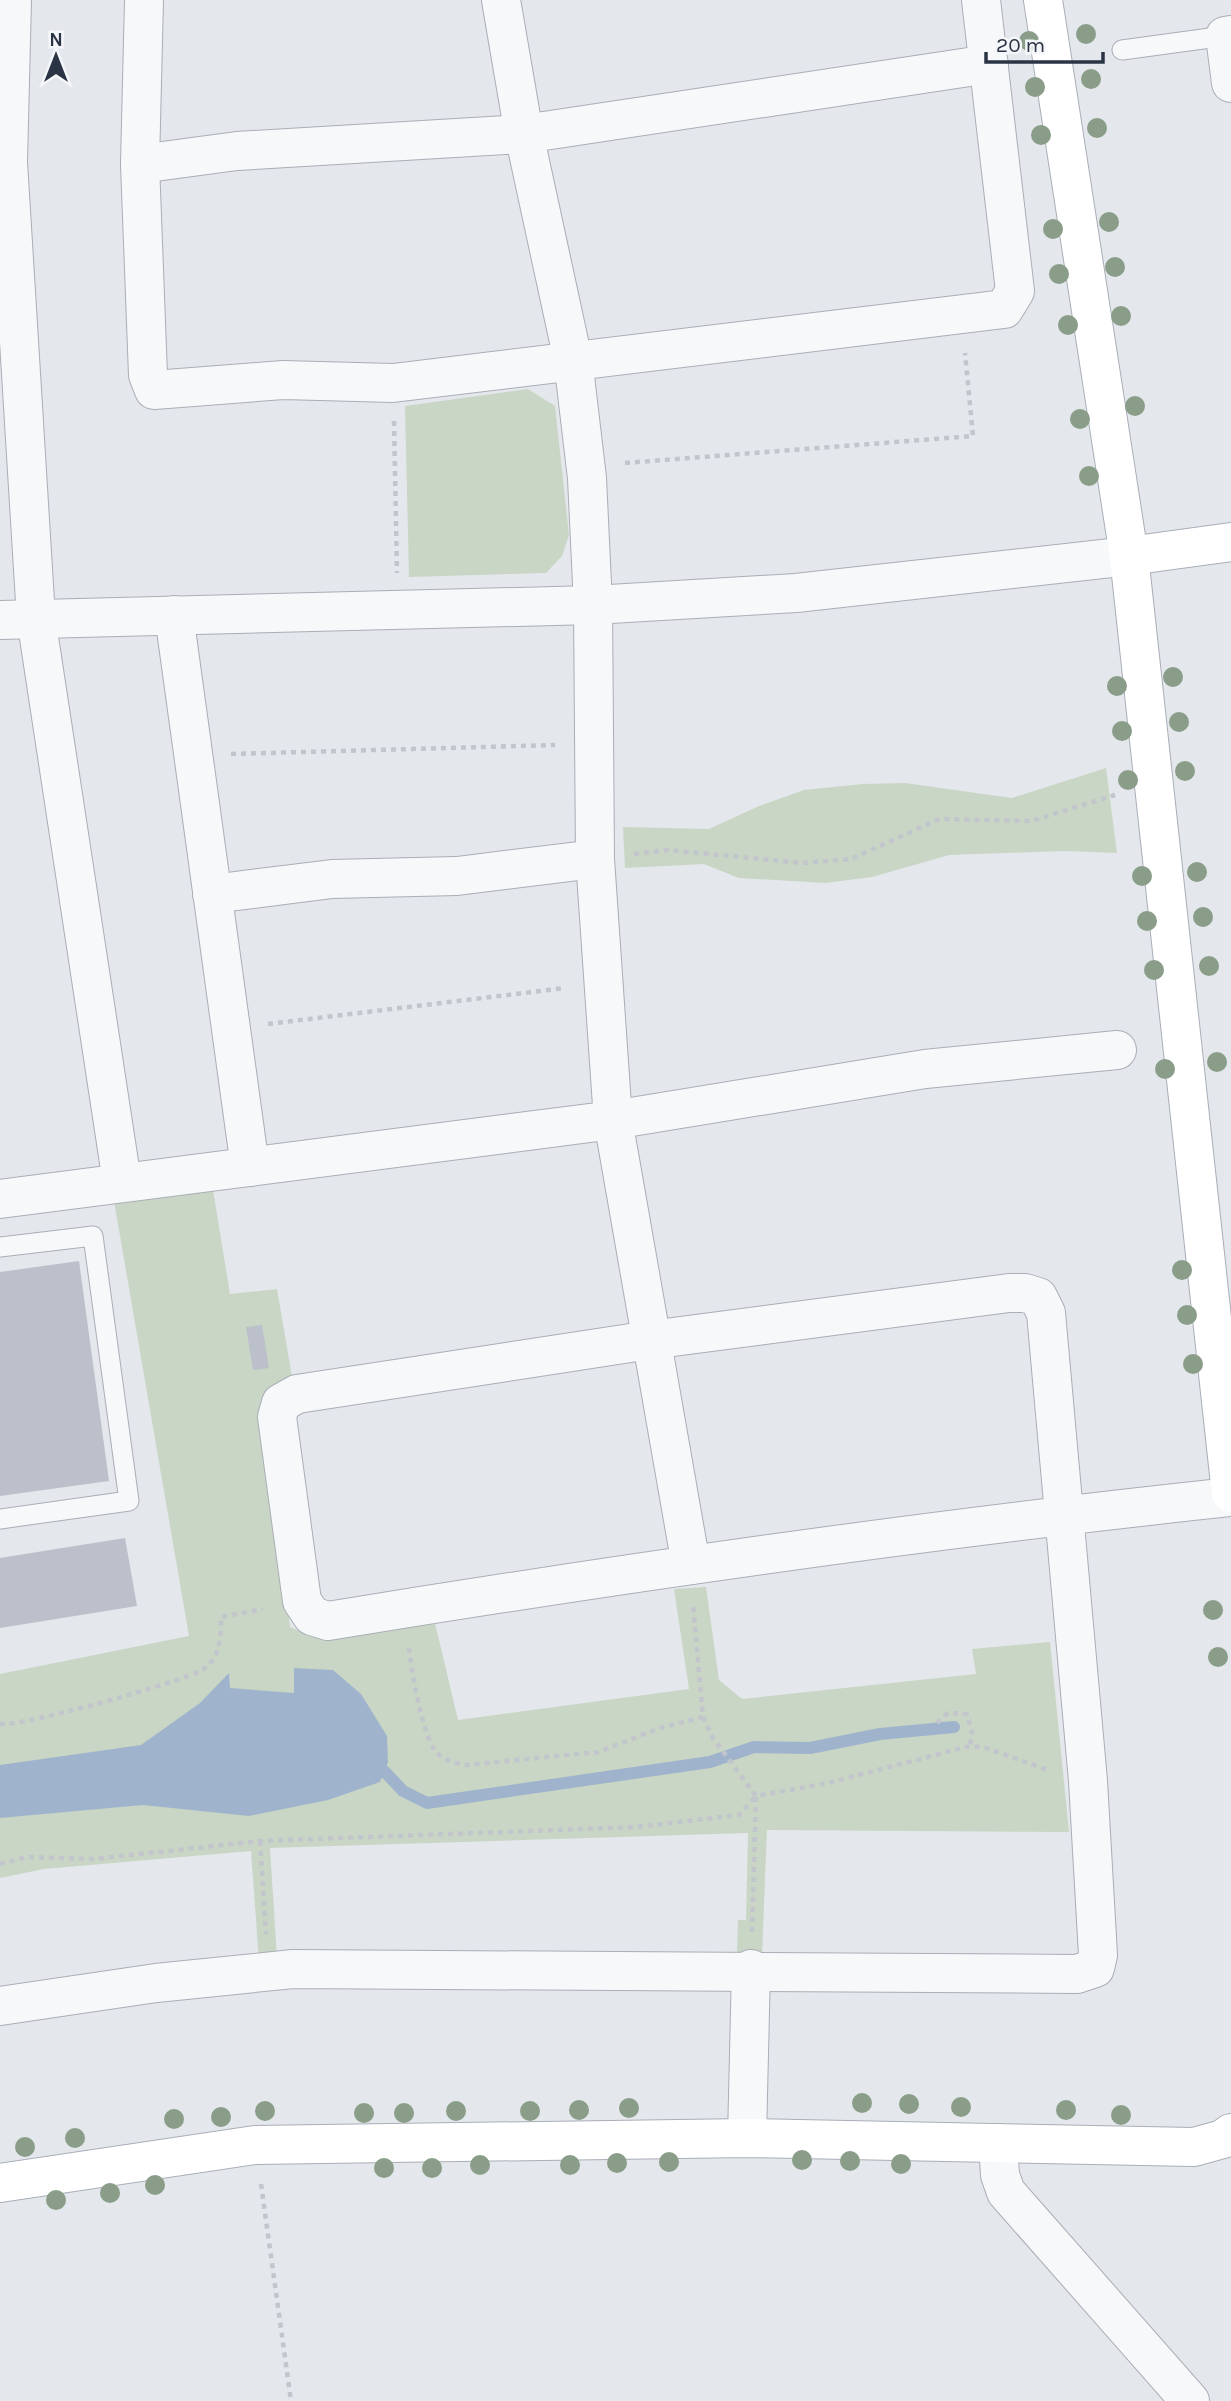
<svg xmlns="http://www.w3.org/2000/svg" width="1231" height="2401" viewBox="0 0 1231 2401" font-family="Karla,sans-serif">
<rect width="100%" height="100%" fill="#e4e7ec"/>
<g fill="#c9d6c5">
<path d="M528,389L555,406L569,535L562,556L546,573L409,577L405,406Z"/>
<path d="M1106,768L1117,853L1065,851L949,855L872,877L825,883L739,878L704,864L625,868L623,827L709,829L759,806L804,790L863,784L905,783L1012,798Z"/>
<path d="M213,1190L230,1294L277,1289L292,1377L264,1404L290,1627L316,1638L434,1619L458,1720L689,1689L674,1589L706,1587L719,1680L742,1699L976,1674L972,1649L1050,1642L1069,1832L767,1830L762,1955L737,1954L738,1920H746L748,1833L270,1848L277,1959L259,1961L251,1851L44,1869L0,1878V1674L189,1636L114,1201Z"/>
</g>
<path fill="#9fb4cc" d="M294,1668L333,1670L361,1694L387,1736L388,1762L380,1782L328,1800L249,1816L143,1805L0,1818V1765L141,1745L200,1703L229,1673L230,1688L294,1693Z"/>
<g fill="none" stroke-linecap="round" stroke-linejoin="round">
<path stroke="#9fb4cc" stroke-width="12" d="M384,1771L403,1791L427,1803L710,1762L754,1747L810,1748L880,1734L954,1727"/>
</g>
<g fill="#bbc0ca">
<path d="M79,1261L109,1481L0,1496V1272Z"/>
<path d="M262,1325L269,1368L253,1370L246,1327Z"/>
<path d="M125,1538L137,1606L0,1628V1558Z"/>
</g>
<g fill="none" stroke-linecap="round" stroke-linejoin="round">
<defs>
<g id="lane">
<path d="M1122,50L1225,36"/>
<path d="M0,1247L93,1236L129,1501L0,1519"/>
</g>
<g id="street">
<path d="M12,0L8,162L36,618L122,1182"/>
<path d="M144,0L140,164L148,375L154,390L283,380L393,383L1004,309L1015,291L981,0"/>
<path d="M501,0L524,134L573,360L587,478L593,605L595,859L613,1120L691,1565"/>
<path d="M1231,35L1225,36L1231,83"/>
<path d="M140,164L237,151L524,134L989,64"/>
<path d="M174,615L250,1167"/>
<path d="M0,620L593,605L796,593L1129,556"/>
<path d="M212,894L332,879L457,876L595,859"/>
<path d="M0,1199L613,1120L925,1069L1117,1050"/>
<path d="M0,2006L156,1983L293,1969L1077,1974L1095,1968L1098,1955L1088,1781L1046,1313L1038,1297L1025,1293H1009L650,1340L297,1394L281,1403L277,1417L302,1601L312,1616L328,1621C628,1572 929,1529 1231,1497"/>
<path d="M747,2138L751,1969"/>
<path d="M998,2143L1000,2175L1006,2192L1190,2401"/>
</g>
<g id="secondary">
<path d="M1043,0L1129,556L1231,1493"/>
<path d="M1129,556L1231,542"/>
<path d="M0,2183L255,2145L747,2138L1194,2147L1223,2139L1231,2133"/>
</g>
</defs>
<use href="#lane" stroke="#a9aeb7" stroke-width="21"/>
<use href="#street" stroke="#a9aeb7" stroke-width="40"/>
<use href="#secondary" stroke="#a9aeb7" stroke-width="40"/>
<g stroke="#c2c5cb" stroke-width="4.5" stroke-dasharray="5 5" stroke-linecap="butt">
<path d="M394,421L397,573"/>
<path d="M625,463L973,436L965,353"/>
<path d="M231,754L555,745"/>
<path d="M634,854L668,850L802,863L851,859L939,819L1031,821L1115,795"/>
<path d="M268,1024L565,988"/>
<path d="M409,1648C412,1673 421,1728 434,1749C441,1760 454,1763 467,1765L598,1752L660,1728L703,1717L693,1604"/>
<path d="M703,1717L713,1738L756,1796L828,1783L970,1746L986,1748L1048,1770"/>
<path d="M937,1723L948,1713L967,1714L972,1733L970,1746"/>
<path d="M0,1724C21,1727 182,1682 202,1670C221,1658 221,1636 221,1617L263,1609"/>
<path d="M260,1841L266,1934"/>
<path d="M0,1864L26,1857L94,1859L260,1841L636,1827L739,1815L756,1796"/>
<path d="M752,1932L756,1797"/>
<path d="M261,2184L291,2401"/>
</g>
<use href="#lane" stroke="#f7f8fa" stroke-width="19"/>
<use href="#street" stroke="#f7f8fa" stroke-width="38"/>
<use href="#secondary" stroke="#fff" stroke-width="38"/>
</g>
<g fill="#899d89">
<circle cx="1086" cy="34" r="10"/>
<circle cx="1029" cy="41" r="10"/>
<circle cx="1091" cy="79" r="10"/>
<circle cx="1035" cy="87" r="10"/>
<circle cx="1097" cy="128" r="10"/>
<circle cx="1041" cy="135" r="10"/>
<circle cx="1109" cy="222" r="10"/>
<circle cx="1053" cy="229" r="10"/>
<circle cx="1115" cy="267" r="10"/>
<circle cx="1059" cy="274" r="10"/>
<circle cx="1121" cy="316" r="10"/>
<circle cx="1068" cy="325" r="10"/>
<circle cx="1135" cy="406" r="10"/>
<circle cx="1080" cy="419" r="10"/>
<circle cx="1089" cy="476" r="10"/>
<circle cx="1173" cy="677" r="10"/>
<circle cx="1117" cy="686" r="10"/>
<circle cx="1179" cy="722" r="10"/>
<circle cx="1122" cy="731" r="10"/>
<circle cx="1185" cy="771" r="10"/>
<circle cx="1128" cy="780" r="10"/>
<circle cx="1197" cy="872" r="10"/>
<circle cx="1142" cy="876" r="10"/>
<circle cx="1203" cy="917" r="10"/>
<circle cx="1147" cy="921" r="10"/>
<circle cx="1209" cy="966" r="10"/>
<circle cx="1154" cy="970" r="10"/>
<circle cx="1217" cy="1062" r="10"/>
<circle cx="1165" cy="1069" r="10"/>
<circle cx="1182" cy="1270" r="10"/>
<circle cx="1187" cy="1315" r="10"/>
<circle cx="1193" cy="1364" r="10"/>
<circle cx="1213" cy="1610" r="10"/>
<circle cx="1218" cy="1657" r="10"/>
<circle cx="862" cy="2103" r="10"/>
<circle cx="909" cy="2104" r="10"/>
<circle cx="961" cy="2107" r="10"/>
<circle cx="629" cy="2108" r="10"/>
<circle cx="579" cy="2110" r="10"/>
<circle cx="1066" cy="2110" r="10"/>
<circle cx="265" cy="2111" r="10"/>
<circle cx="456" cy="2111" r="10"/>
<circle cx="530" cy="2111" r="10"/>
<circle cx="364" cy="2113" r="10"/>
<circle cx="404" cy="2113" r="10"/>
<circle cx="1121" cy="2115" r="10"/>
<circle cx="221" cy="2117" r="10"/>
<circle cx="174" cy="2119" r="10"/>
<circle cx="75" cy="2138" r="10"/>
<circle cx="25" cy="2147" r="10"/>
<circle cx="802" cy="2160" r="10"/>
<circle cx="850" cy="2161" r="10"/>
<circle cx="669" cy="2162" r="10"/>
<circle cx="617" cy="2163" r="10"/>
<circle cx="901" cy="2164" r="10"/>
<circle cx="480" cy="2165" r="10"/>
<circle cx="570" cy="2165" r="10"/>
<circle cx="384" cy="2168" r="10"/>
<circle cx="432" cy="2168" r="10"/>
<circle cx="155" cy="2185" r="10"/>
<circle cx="110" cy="2193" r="10"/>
<circle cx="56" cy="2200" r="10"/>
</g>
<g transform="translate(56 56)" stroke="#f4f6f9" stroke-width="5" paint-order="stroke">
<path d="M0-5L12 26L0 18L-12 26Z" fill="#2b3445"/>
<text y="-10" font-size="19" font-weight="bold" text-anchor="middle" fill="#2b3445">N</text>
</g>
<path d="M986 52v10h117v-10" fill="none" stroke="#2b3445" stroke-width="3.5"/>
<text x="996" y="52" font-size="21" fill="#2b3445" stroke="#f4f6f9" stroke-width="5" paint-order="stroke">20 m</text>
</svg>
